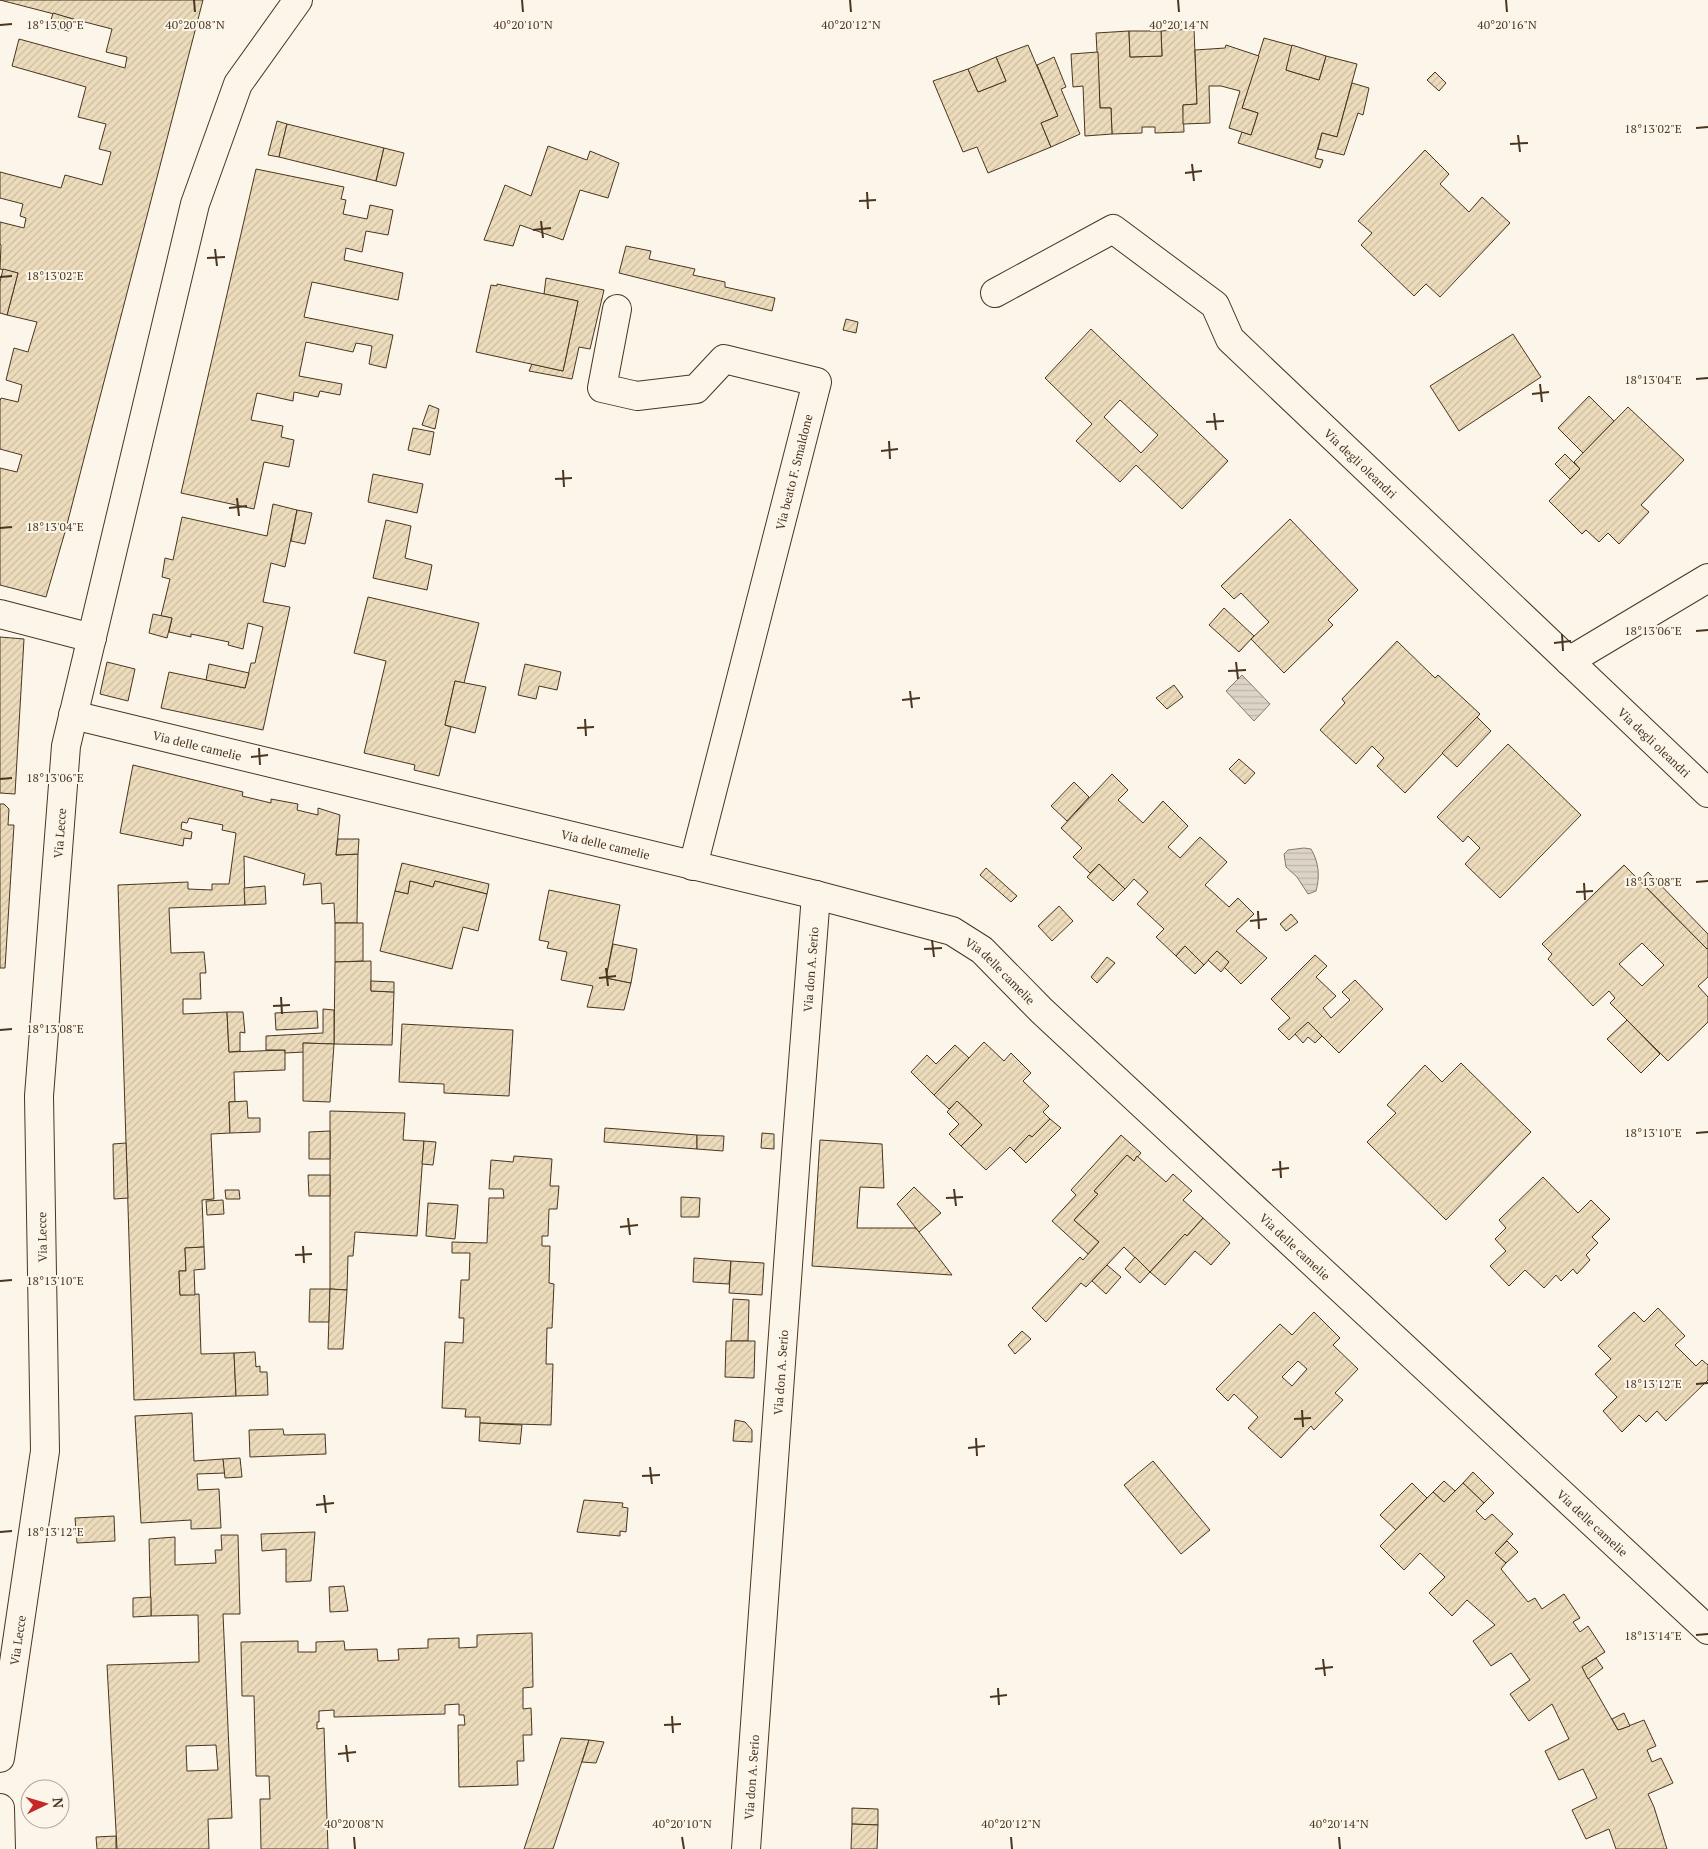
<svg xmlns="http://www.w3.org/2000/svg" width="1708" height="1849" viewBox="0 0 1708 1849" font-family="'PT Serif',serif">
<defs>
<pattern id="water-rules" width="6" height="5" patternUnits="userSpaceOnUse" patternTransform="scale(1.25)"><rect width="6" height="5" fill="#dcd4c6"/><path d="M0 2.5h6" fill="none" stroke="#beb7aa"/></pattern>
<pattern id="building-hatch" width="6" height="6" patternUnits="userSpaceOnUse" patternTransform="scale(1.25)"><rect width="6" height="6" fill="#ecdcbc"/><path d="M-1 1l2-2M0 6l6-6M5 7l2-2" fill="none" stroke="#ccbda1"/></pattern>
</defs>
<rect width="100%" height="100%" fill="#fbf6e9"/>
<g fill="url(#water-rules)" stroke="#887966">
<path d="M1242,675L1270,704L1254,721L1226,691Z"/>
<path d="M1304,848L1311,849C1319,862 1320,877 1316,891L1308,894L1297,877L1286,867L1284,854L1288,850Z"/>
</g>
<g fill="url(#building-hatch)" stroke="#4a3520" fill-rule="evenodd">
<path d="M0,0H203L65,532L46,597L0,585V468L17,472L22,455L0,449V401L1,398L18,402L22,385L6,380L14,348L28,352L37,322L7,315L18,273L0,269L1,245L0,244V222L24,228L26,218L20,216L23,204L0,198V172L61,188L65,175L102,185L111,152L99,149L106,124L78,117L86,87L12,66L19,39L125,68L127,57L106,52L112,29Z"/>
<path d="M53,13L73,19L69,31L49,27Z"/>
<path d="M1194,29L1197,104L1183,105L1184,132L1155,133V127H1142V133L1112,134L1111,108H1100L1096,33L1129,31L1130,57L1162,56L1161,31Z"/>
<path d="M1129,31H1161L1162,56L1130,57Z"/>
<path d="M1264,38L1293,46L1286,70L1319,80L1326,56L1357,64L1337,137L1322,133L1315,158L1323,160L1320,168L1238,143L1242,132L1251,135L1258,113L1242,108Z"/>
<path d="M1028,45L1058,116L1041,123L1051,147L988,173L977,147L963,152L933,81L968,69L978,92L1006,81L996,57Z"/>
<path d="M1226,45L1259,56L1242,108L1258,113L1251,135L1229,128L1240,91L1221,86H1209L1210,123L1183,124V105L1197,104L1195,50L1225,48Z"/>
<path d="M1292,45L1326,56L1319,80L1286,70Z"/>
<path d="M1098,52L1100,108H1111L1112,134L1085,136L1083,86L1073,87L1071,54Z"/>
<path d="M996,57L1006,81L978,92L968,69Z"/>
<path d="M1054,57L1066,87L1061,89L1080,134L1051,147L1041,123L1058,116L1037,65Z"/>
<path d="M1435,72L1446,83L1439,91L1427,80Z"/>
<path d="M1352,83L1369,88L1363,115L1358,113L1344,155L1318,149L1322,133L1337,137Z"/>
<path d="M277,121L287,124L279,157L268,155Z"/>
<path d="M287,124L384,148L376,181L279,157Z"/>
<path d="M548,146L587,160L590,151L619,163L608,198L580,190L563,240L520,225L513,246L484,240L505,185L531,196Z"/>
<path d="M384,148L404,153L396,186L376,181Z"/>
<path d="M1425,150L1449,174L1440,184L1469,212L1482,197L1510,223L1440,297L1426,284L1414,296L1361,245L1372,233L1358,221Z"/>
<path d="M256,169L344,187L341,199L346,200L343,214L367,219L370,205L393,210L388,235L366,231L362,252L346,248L344,260L403,273L398,300L312,282L304,317L393,335L386,368L369,364L372,346L356,343L353,352L306,342L299,376L342,384L340,395L320,391L318,397L294,392L293,401L257,393L251,420L283,426L281,437L294,440L289,467L264,462L254,509L181,493Z"/>
<path d="M626,246L651,251L649,259L695,269L693,275L725,282V287L775,298L772,311L619,273Z"/>
<path d="M3,269L18,273L7,315L0,313V282Z"/>
<path d="M546,278L604,290L590,349L579,347L572,379L529,371L532,364L563,371L578,301L544,294Z"/>
<path d="M497,284L578,301L563,371L476,352L491,285L497,286Z"/>
<path d="M846,319L858,322L856,333L843,330Z"/>
<path d="M1091,329L1228,461L1182,509L1136,465L1120,482L1076,441L1092,424L1045,378ZM1120,400L1158,435L1141,453L1104,417Z"/>
<path d="M1513,334L1541,377L1459,431L1430,386Z"/>
<path d="M1589,396L1614,421L1583,453L1558,428Z"/>
<path d="M429,405L439,409L435,429L422,425Z"/>
<path d="M1628,407L1684,460L1641,505L1649,512L1619,544L1608,533L1599,542L1586,530L1582,534L1549,501L1580,469L1574,462Z"/>
<path d="M413,428L434,432L430,455L408,450Z"/>
<path d="M1565,454L1580,469L1570,479L1555,464Z"/>
<path d="M373,474L423,484L417,513L368,502Z"/>
<path d="M273,504L297,510L285,567L271,563L263,602L290,607L263,730L161,708L169,672L245,688L251,663H255L263,627L248,623L243,649L228,645L229,642L191,634V637L169,632L172,618L161,616L170,579L162,577L165,558L173,560L182,517L267,536Z"/>
<path d="M297,510L312,513L305,544L291,541Z"/>
<path d="M1290,519L1358,590L1328,620L1333,625L1284,673L1251,639L1269,622L1241,593L1234,599L1221,586Z"/>
<path d="M386,520L411,526L405,558L432,565L427,590L373,578Z"/>
<path d="M368,597L479,623L464,683L455,681L445,725L451,727L439,776L414,770L415,765L364,753L386,661L354,653Z"/>
<path d="M1224,608L1254,636L1239,652L1209,625Z"/>
<path d="M153,614L172,618L167,638L149,633Z"/>
<path d="M0,637L24,639L15,794L0,793Z"/>
<path d="M1397,641L1435,678L1438,675L1480,714L1405,793L1377,766L1384,758L1372,746L1356,764L1320,730L1345,703L1342,699Z"/>
<path d="M107,662L135,669L128,701L100,694Z"/>
<path d="M209,664L249,673L245,688L206,680Z"/>
<path d="M525,664L561,672L557,690L539,686L536,699L518,695Z"/>
<path d="M455,681L486,687L475,733L445,725Z"/>
<path d="M1174,685L1183,697L1167,709L1156,698Z"/>
<path d="M1477,717L1491,731L1457,767L1442,753Z"/>
<path d="M1508,744L1581,815L1500,898L1465,864L1480,848L1468,836L1463,842L1437,817Z"/>
<path d="M1239,759L1255,773L1245,784L1229,769Z"/>
<path d="M133,765L243,792L242,796L271,803V799L298,804L297,810L318,815V808L340,815L336,855L358,854L357,923H335L334,903L322,904L321,883L303,885L305,874L244,856L245,905L169,908L171,953L204,952L206,973H200L201,999H183V1014L227,1012L229,1052L285,1050V1070L234,1072L235,1102H229L230,1133L211,1134L214,1199L202,1200L204,1247L185,1248L186,1271H179L180,1295L199,1294L201,1354L234,1353L236,1396L134,1400L118,885L188,882V889L212,890V884H229L236,833L222,830L223,825L189,818L187,823L182,822L181,829L192,832L191,839L184,838L183,846L120,833Z"/>
<path d="M1112,774L1128,790L1118,800L1143,823L1163,801L1188,826L1168,847L1180,858L1200,837L1227,862L1205,885L1229,907L1238,898L1254,914L1236,931L1267,958L1241,984L1224,967L1229,962L1217,951L1204,965L1185,946L1176,956L1156,937L1164,929L1137,904L1148,892L1134,879L1125,889L1099,864L1090,873L1073,857L1082,848L1061,828Z"/>
<path d="M1074,782L1089,797L1067,821L1051,806Z"/>
<path d="M0,804H4L9,809L8,825H14L5,968H0Z"/>
<path d="M338,839H359L358,854L336,855Z"/>
<path d="M402,863L489,884L487,894L435,881L433,887L410,881L408,894L395,891Z"/>
<path d="M1099,864L1125,889L1113,901L1087,877Z"/>
<path d="M1624,865L1707,949L1708,948V977L1698,986L1708,997V1022L1668,1061L1610,1003L1615,998L1609,991L1593,1006L1548,959L1552,954L1542,944ZM1642,943L1664,965L1642,986L1619,964Z"/>
<path d="M986,868L1017,896L1011,902L980,875Z"/>
<path d="M1648,872L1708,934V948L1707,949L1640,881Z"/>
<path d="M410,881L433,887L435,881L487,894L478,931L463,927L452,969L380,951L395,891L408,894Z"/>
<path d="M265,886L266,904L245,905L244,888Z"/>
<path d="M549,890L620,905L606,978L631,983L624,1010L587,1007L593,986L561,980L567,952L547,948L549,942L539,940Z"/>
<path d="M1059,906L1073,921L1052,941L1038,926Z"/>
<path d="M1291,914L1298,922L1286,931L1280,924Z"/>
<path d="M335,923H363V961L335,962Z"/>
<path d="M613,944L637,949L631,983L606,978Z"/>
<path d="M1185,946L1204,965L1195,974L1176,956Z"/>
<path d="M1217,951L1229,962L1221,972L1208,960Z"/>
<path d="M1315,955L1327,966L1316,977L1336,996L1323,1008L1331,1018L1350,1000L1342,992L1355,980L1383,1009L1339,1053L1308,1022L1289,1040L1278,1029L1290,1018L1271,999Z"/>
<path d="M1107,957L1115,963L1097,983L1091,977Z"/>
<path d="M371,961V991L394,992L392,1045L334,1044L335,962Z"/>
<path d="M371,981L394,982V992L371,991Z"/>
<path d="M323,1009L334,1010V1044L303,1043L304,1052L285,1053V1050H266V1036L323,1033Z"/>
<path d="M317,1011L318,1028L276,1030L275,1013Z"/>
<path d="M227,1012H243L245,1033L240,1032V1051L229,1052Z"/>
<path d="M1627,1020L1660,1054L1641,1073L1607,1039Z"/>
<path d="M1308,1022L1322,1036L1315,1043L1308,1037L1303,1043L1295,1034Z"/>
<path d="M402,1024L513,1030L509,1096L444,1093V1084L399,1082Z"/>
<path d="M984,1042L1004,1061L1011,1053L1031,1073L1023,1081L1049,1106L1043,1112L1050,1119L1032,1137L1029,1135L1014,1151L1010,1147L986,1170L961,1146L982,1125L957,1101L949,1109L934,1095Z"/>
<path d="M303,1043L334,1044L330,1102L303,1101Z"/>
<path d="M955,1045L969,1058L934,1095L911,1072L927,1055L936,1064Z"/>
<path d="M1461,1063L1531,1132L1446,1220L1367,1142L1396,1113L1387,1105L1425,1065L1442,1082Z"/>
<path d="M247,1101L248,1118H260V1132L230,1133L229,1102Z"/>
<path d="M957,1101L982,1125L961,1146L949,1134L959,1124L947,1112Z"/>
<path d="M330,1111L405,1113L403,1140L424,1141L417,1236L355,1232L353,1256H348L347,1290L330,1289Z"/>
<path d="M1050,1119L1061,1128L1026,1163L1014,1151L1029,1135L1032,1137Z"/>
<path d="M605,1128L697,1135V1149L604,1142Z"/>
<path d="M330,1131V1159H309V1132Z"/>
<path d="M762,1133L774,1134V1149L761,1148Z"/>
<path d="M697,1135L724,1136L723,1151L697,1149Z"/>
<path d="M1121,1135L1141,1153L1134,1161L1127,1155L1094,1191L1098,1194L1074,1220L1099,1242L1088,1254L1052,1221L1076,1195L1071,1190Z"/>
<path d="M820,1140L882,1144L884,1188L860,1187L857,1228H916L952,1275L812,1266Z"/>
<path d="M424,1141L436,1142L433,1165L422,1164Z"/>
<path d="M126,1143L128,1198L114,1199L113,1144Z"/>
<path d="M1127,1155L1134,1161L1137,1156L1166,1182L1173,1174L1192,1191L1183,1200L1203,1218L1187,1236L1185,1234L1150,1272L1124,1247L1086,1287L1081,1283L1046,1322L1032,1308L1080,1257L1083,1260L1099,1242L1074,1220L1098,1194L1094,1191Z"/>
<path d="M514,1156L552,1159L550,1186H559L557,1209H549L548,1236H542V1246H550L549,1283L554,1284L552,1328H547L546,1364H553L551,1425L480,1423V1417H465L466,1409L442,1408L445,1342L463,1343L464,1318H459L461,1280H469L470,1253H452V1242L487,1243L489,1198H504L503,1189H489L491,1160L513,1162Z"/>
<path d="M308,1175H330V1196H309Z"/>
<path d="M1543,1177L1578,1213L1591,1200L1610,1219L1592,1237L1598,1243L1586,1255L1590,1260L1577,1274L1573,1269L1561,1281L1556,1275L1544,1288L1525,1270L1509,1286L1490,1266L1506,1251L1495,1239L1506,1228L1499,1220Z"/>
<path d="M914,1187L941,1213L919,1232L897,1204Z"/>
<path d="M225,1190H239L240,1199H226Z"/>
<path d="M681,1197L700,1198L699,1217H681Z"/>
<path d="M223,1200L224,1214L207,1215L206,1201Z"/>
<path d="M428,1203L458,1205L455,1239L426,1236Z"/>
<path d="M1203,1218L1230,1243L1211,1265L1195,1251L1165,1285L1150,1272L1185,1234L1187,1236Z"/>
<path d="M204,1247L205,1269L194,1270L195,1295H180L179,1271H186L185,1248Z"/>
<path d="M1135,1257L1150,1272L1140,1283L1125,1269Z"/>
<path d="M694,1258L731,1261L729,1284L693,1282Z"/>
<path d="M731,1261L764,1263L762,1295L729,1293Z"/>
<path d="M1107,1265L1121,1277L1106,1294L1092,1281Z"/>
<path d="M310,1289H330L329,1322H309Z"/>
<path d="M330,1289L347,1290L343,1349H328Z"/>
<path d="M733,1299L749,1300L748,1341H731Z"/>
<path d="M1658,1308L1685,1336L1675,1345L1696,1366L1702,1360L1708,1365V1380L1666,1421L1657,1411L1646,1422L1639,1415L1622,1432L1603,1411L1617,1397L1595,1374L1611,1359L1598,1346L1634,1312L1644,1322Z"/>
<path d="M1314,1312L1340,1338L1333,1345L1358,1369L1335,1393L1343,1400L1314,1430L1311,1426L1281,1458L1248,1428L1258,1417L1234,1394L1228,1401L1216,1389L1280,1324L1292,1335ZM1298,1361L1307,1369L1292,1386L1282,1377Z"/>
<path d="M1022,1331L1031,1339L1015,1354L1008,1345Z"/>
<path d="M726,1341H755L754,1378L725,1377Z"/>
<path d="M255,1352L256,1367L260,1366V1372H267L268,1395L236,1396L234,1353Z"/>
<path d="M192,1413L194,1461L223,1459L225,1473L197,1474L198,1490L219,1489L221,1528L191,1529V1520L141,1523L135,1416Z"/>
<path d="M735,1420L745,1422L752,1430V1442L733,1441Z"/>
<path d="M480,1423L522,1425L520,1444L479,1441Z"/>
<path d="M283,1429L284,1435L325,1434L326,1454L250,1457L249,1430Z"/>
<path d="M240,1458L242,1477L225,1478L223,1459Z"/>
<path d="M1153,1461L1210,1530L1181,1554L1124,1485Z"/>
<path d="M1473,1472L1494,1493L1484,1503L1463,1483Z"/>
<path d="M1444,1481L1455,1491L1444,1502L1433,1492Z"/>
<path d="M1412,1483L1427,1498L1396,1530L1380,1515Z"/>
<path d="M1463,1483L1484,1503L1476,1511L1485,1520L1492,1514L1513,1534L1495,1553L1506,1563L1501,1569L1528,1602L1535,1598L1542,1609L1564,1594L1580,1618L1573,1622L1580,1632L1588,1626L1605,1652L1582,1667L1618,1730L1644,1720L1656,1746L1647,1750L1652,1762L1661,1758L1673,1783L1648,1794L1654,1807L1667,1849H1616L1609,1829L1586,1839L1572,1810L1597,1798L1583,1769L1559,1780L1545,1751L1569,1739L1552,1704L1529,1721L1510,1694L1530,1680L1511,1653L1491,1666L1473,1641L1495,1625L1467,1600L1452,1616L1429,1593L1445,1577L1420,1553L1404,1570L1380,1546L1433,1492L1444,1502Z"/>
<path d="M584,1500L623,1503L622,1507L628,1508L626,1532L620,1531V1536L577,1532Z"/>
<path d="M114,1516L115,1541L77,1543L75,1518Z"/>
<path d="M315,1532L311,1581L286,1582V1549L262,1551L261,1534Z"/>
<path d="M221,1535H238L240,1614H223L232,1818L208,1819L209,1849H117L107,1665L199,1662L198,1615L151,1616L149,1539L175,1537V1565L216,1563L215,1550H222ZM216,1745L218,1770L187,1771L186,1746Z"/>
<path d="M1507,1541L1518,1552L1506,1563L1495,1553Z"/>
<path d="M344,1586L348,1611L330,1612L329,1587Z"/>
<path d="M151,1597V1616L133,1617V1598Z"/>
<path d="M532,1633L533,1687L523,1688V1709L531,1708L532,1735H523L524,1761H517L518,1785L459,1787L458,1725H465L464,1715H459V1704L445,1705V1714L334,1717V1710L319,1711V1722H317V1729L324,1728L328,1849H261L260,1799H270L269,1776H256L254,1696H242L241,1642L298,1641V1652H316V1642L344,1641L345,1650L377,1649L378,1661L399,1660L398,1649L428,1648V1639L459,1638V1648L477,1647V1635Z"/>
<path d="M1596,1658L1603,1668L1588,1679L1582,1667Z"/>
<path d="M1624,1713L1630,1726L1618,1730L1612,1719Z"/>
<path d="M561,1738L589,1740L553,1849H524Z"/>
<path d="M589,1740L604,1742L596,1763L582,1762Z"/>
<path d="M852,1808L878,1809V1825L852,1824Z"/>
<path d="M852,1824L878,1825L877,1849H851Z"/>
<path d="M116,1836V1849H97L96,1837Z"/>
</g>
<g fill="none" stroke-linecap="round" stroke-linejoin="round">
<defs>
<g id="street">
<path id="s1" d="M995,293L1113,229L1215,305L1230,339L1708,793"/>
<path d="M617,309L602,388L637,396L696,389L724,359L817,382L693,866"/>
<path d="M0,614L92,638"/>
<path d="M1569,661L1708,578"/>
<path id="s2" d="M73,715L816,895L952,931L982,950L1042,1011L1708,1630"/>
<path id="s3" d="M0,1758L45,1451L39,1096L66,746L195,204L238,84L298,0"/>
<path d="M0,1808L1,1849"/>
<path id="s4" d="M746,1849L797,1140L816,895"/>
</g>
</defs>
<use href="#street" stroke="#4a3520" stroke-width="30"/>
<use href="#street" stroke="#fbf6e9" stroke-width="28"/>
</g>
<path fill="none" stroke="#4a3520" stroke-width="2" d="M194,0L195,12M522,0L523,12M850,0L851,12M1178,0L1179,12M1506,0L1507,12M0,25L12,24M1696,128L1708,127M1518,135L1520,152M1510,144L1528,143M1192,164L1194,181M1185,173L1202,171M867,192L868,209M859,201L876,200M541,221L543,238M533,230L551,228M215,249L217,266M207,258L225,257M0,277L12,276M1696,379L1708,378M1540,384L1542,402M1532,394L1549,392M1214,413L1216,430M1206,422L1224,421M889,441L890,459M881,451L898,449M563,470L564,487M555,479L572,478M237,498L239,516M229,508L247,506M0,528L12,527M1696,631L1708,630M1562,634L1563,651M1554,643L1571,641M1236,662L1238,679M1228,671L1246,670M910,691L912,708M902,700L920,698M585,719L586,736M577,728L594,727M259,748L260,765M251,757L268,755M0,779L12,778M1696,882L1708,881M1584,883L1585,900M1576,892L1593,891M1258,911L1259,929M1250,921L1267,919M932,940L934,957M924,949L942,948M606,968L608,986M599,978L616,976M281,997L282,1014M273,1006L290,1005M0,1030L12,1029M1696,1133L1708,1132M1280,1161L1281,1178M1272,1170L1289,1168M954,1189L956,1206M946,1198L963,1197M628,1218L630,1235M620,1227L638,1225M303,1246L304,1263M295,1255L312,1254M0,1281L12,1280M1696,1384L1708,1383M1302,1410L1303,1427M1294,1419L1311,1418M976,1438L977,1456M968,1448L985,1446M650,1467L652,1484M642,1476L660,1475M324,1495L326,1513M316,1505L334,1503M0,1532L12,1531M1696,1635L1708,1634M1323,1659L1325,1676M1315,1669L1333,1667M998,1688L999,1705M990,1697L1007,1695M672,1716L673,1733M664,1725L681,1724M346,1745L348,1762M338,1754L356,1752M354,1837L355,1849M682,1837L684,1849M1011,1837L1012,1849M1339,1837L1340,1849"/>
<g text-anchor="middle" dominant-baseline="central" stroke-width="4" stroke-linejoin="round" paint-order="stroke">
<g font-size="12" fill="#4a3520" stroke="#fbf6e9">
<text stroke="none"><textPath href="#s1" startOffset="479">Via degli oleandri</textPath></text>
<text transform="translate(794 472) rotate(-76)">Via beato F. Smaldone</text>
<text stroke="none"><textPath href="#s1" startOffset="884">Via degli oleandri</textPath></text>
<text stroke="none"><textPath href="#s2" startOffset="128">Via delle camelie</textPath></text>
<text stroke="none"><textPath href="#s3" startOffset="929">Via Lecce</textPath></text>
<text stroke="none"><textPath href="#s2" startOffset="548">Via delle camelie</textPath></text>
<text stroke="none"><textPath href="#s4" startOffset="882">Via don A. Serio</textPath></text>
<text stroke="none"><textPath href="#s2" startOffset="968">Via delle camelie</textPath></text>
<text transform="translate(42 1237) rotate(-91)">Via Lecce</text>
<text stroke="none"><textPath href="#s2" startOffset="1372">Via delle camelie</textPath></text>
<text stroke="none"><textPath href="#s4" startOffset="478">Via don A. Serio</textPath></text>
<text stroke="none"><textPath href="#s2" startOffset="1778">Via delle camelie</textPath></text>
<text stroke="none"><textPath href="#s3" startOffset="119">Via Lecce</textPath></text>
<text stroke="none"><textPath href="#s4" startOffset="72">Via don A. Serio</textPath></text>
</g>
</g>
<g font-size="12" text-anchor="middle" fill="#4a3520" stroke="#fbf6e9" stroke-width="4" stroke-linejoin="round" paint-order="stroke">
<text x="55" y="29">18°13'00"E</text>
<text x="195" y="29">40°20'08"N</text>
<text x="523" y="29">40°20'10"N</text>
<text x="851" y="29">40°20'12"N</text>
<text x="1179" y="29">40°20'14"N</text>
<text x="1507" y="29">40°20'16"N</text>
<text x="1653" y="133">18°13'02"E</text>
<text x="55" y="280">18°13'02"E</text>
<text x="1653" y="384">18°13'04"E</text>
<text x="55" y="531">18°13'04"E</text>
<text x="1653" y="635">18°13'06"E</text>
<text x="55" y="782">18°13'06"E</text>
<text x="1653" y="886">18°13'08"E</text>
<text x="55" y="1033">18°13'08"E</text>
<text x="1653" y="1137">18°13'10"E</text>
<text x="55" y="1285">18°13'10"E</text>
<text x="1653" y="1388">18°13'12"E</text>
<text x="55" y="1536">18°13'12"E</text>
<text x="1653" y="1640">18°13'14"E</text>
<text x="354" y="1828">40°20'08"N</text>
<text x="682" y="1828">40°20'10"N</text>
<text x="1011" y="1828">40°20'12"N</text>
<text x="1339" y="1828">40°20'14"N</text>
</g>
<g transform="translate(45 1804) rotate(85)"><circle r="24" fill="#fbf6e9" stroke="#b4a999"/>
<path d="M0-4L9 19L0 12L-9 19Z" fill="#c62828"/>
<text y="-8" font-size="14" font-weight="bold" text-anchor="middle" fill="#4a3520">N</text>
</g>
</svg>
